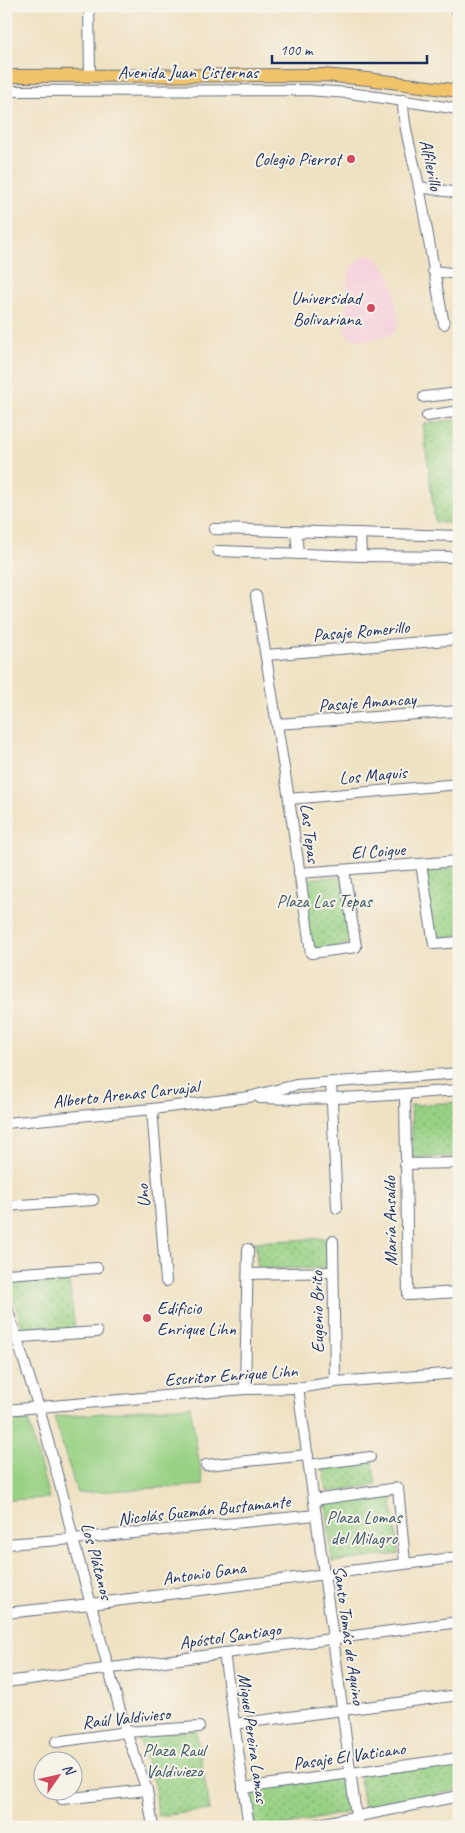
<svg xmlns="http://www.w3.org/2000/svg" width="465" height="1833" viewBox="0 0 465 1833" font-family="Caveat,sans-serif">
<defs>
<pattern id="park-dots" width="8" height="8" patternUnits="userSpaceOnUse" patternTransform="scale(1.25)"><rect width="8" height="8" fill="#97d184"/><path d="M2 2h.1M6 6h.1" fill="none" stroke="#7aaa6f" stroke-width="1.8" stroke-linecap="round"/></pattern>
</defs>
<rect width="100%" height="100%" fill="#f7f3e8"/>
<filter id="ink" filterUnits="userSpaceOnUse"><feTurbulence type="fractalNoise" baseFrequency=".02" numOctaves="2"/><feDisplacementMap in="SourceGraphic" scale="10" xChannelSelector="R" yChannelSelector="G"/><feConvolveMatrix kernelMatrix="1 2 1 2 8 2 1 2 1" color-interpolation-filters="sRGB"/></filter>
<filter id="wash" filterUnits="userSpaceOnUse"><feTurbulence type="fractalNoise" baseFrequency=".0096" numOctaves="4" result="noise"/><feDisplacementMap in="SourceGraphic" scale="20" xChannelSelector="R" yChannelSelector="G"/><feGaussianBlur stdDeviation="1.12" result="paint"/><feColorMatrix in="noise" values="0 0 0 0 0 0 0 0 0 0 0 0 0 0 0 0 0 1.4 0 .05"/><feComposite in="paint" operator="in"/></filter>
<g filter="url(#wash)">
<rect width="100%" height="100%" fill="#efe2c3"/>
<path fill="#f5cfdb" d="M371,255L378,259L388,272L394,291L399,325L397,330L391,335L365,341L349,337L345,332L347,282L349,273L355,262L364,256Z"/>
<g fill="#97d184" stroke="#598071">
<path d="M190,1406L203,1485L77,1493L54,1417Z"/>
<path d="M28,1420L49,1498L6,1500V1421Z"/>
</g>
<g fill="url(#park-dots)" stroke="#598071">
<path d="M459,419V524L435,522L423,424Z"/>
<path d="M459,867V936L434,938L425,869Z"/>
<path d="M342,877L352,944L311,950L298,879Z"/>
<path d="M459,1102V1156L413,1158L411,1105Z"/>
<path d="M327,1238L328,1268L258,1269L255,1242Z"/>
<path d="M68,1273L75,1330L25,1335L6,1278Z"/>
<path d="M372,1457L376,1485L327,1492L323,1464Z"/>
<path d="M391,1494L399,1554L332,1562L326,1500Z"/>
<path d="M196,1730L210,1810L158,1816L155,1788L137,1735Z"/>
<path d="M459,1763V1790L364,1808L359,1774Z"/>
<path d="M347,1778L352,1811L279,1827H259L254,1823L250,1798L258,1788Z"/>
</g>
</g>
<g filter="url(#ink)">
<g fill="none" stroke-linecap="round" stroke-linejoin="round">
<defs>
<g id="minor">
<path d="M89,6L90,75"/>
<path d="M453,6L459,12"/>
<path d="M6,91L307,90L349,93L459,109"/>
<path d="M403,100C403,130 414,159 419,187C428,233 435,279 444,324"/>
<path d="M419,187L459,193"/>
<path d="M433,271L459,274"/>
<path d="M424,397L459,393"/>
<path d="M427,416L459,411"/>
<path d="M214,529L459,536"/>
<path d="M296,531L298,554"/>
<path d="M360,533L361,556"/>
<path d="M218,551L361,556L459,557"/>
<path d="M256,596L289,799L311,953L356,947L344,870"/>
<path d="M266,655L459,639"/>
<path d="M277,724L459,711"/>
<path d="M289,799L459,784"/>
<path d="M421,864L434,944L459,942"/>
<path d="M299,873L459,861"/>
<path d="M331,1082L337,1208"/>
<path d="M405,1095L408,1295L459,1292"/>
<path d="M260,1098C326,1101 392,1095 459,1090"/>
<path d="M152,1109L166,1281"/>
<path d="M6,1123L152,1109L249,1097L296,1085L459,1073"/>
<path d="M405,1164L459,1163"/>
<path d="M6,1206L93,1200"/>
<path d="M333,1241L335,1382"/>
<path d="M6,1274L97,1268"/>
<path d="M248,1274L333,1272"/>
<path d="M6,1305L39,1408L63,1496L73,1539L126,1732L147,1790L153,1827"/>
<path d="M6,1338L97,1332"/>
<path d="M298,1388L333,1638L356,1816L359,1827"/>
<path d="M245,1389L248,1249"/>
<path d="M6,1410L245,1389L298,1388L335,1382L459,1373"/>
<path d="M206,1465L308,1455"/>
<path d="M309,1465L370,1457"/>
<path d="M314,1500L398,1488L405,1563"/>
<path d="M6,1544L73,1539L316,1515"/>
<path d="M6,1613L91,1604L459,1557"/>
<path d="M224,1653L249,1827"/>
<path d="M6,1682L459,1622"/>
<path d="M234,1724L459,1695"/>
<path d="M56,1742L126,1732L199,1727"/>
<path d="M243,1788L459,1758"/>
<path d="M62,1799L147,1790"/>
<path d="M304,1827L459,1796"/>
</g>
<path id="major" d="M6,76L323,75L368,79L459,91"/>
</defs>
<use href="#minor" stroke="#656e81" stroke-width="12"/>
<use href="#major" stroke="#656e81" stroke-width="14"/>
<use href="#minor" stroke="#fff" stroke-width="10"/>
<use href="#major" stroke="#f1c36a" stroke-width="12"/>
</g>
</g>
<g fill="#d1495b" stroke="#f7f3e8" stroke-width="2">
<circle cx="351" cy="159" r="5"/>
<circle cx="371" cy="308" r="5"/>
<circle cx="147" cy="1318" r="5"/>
</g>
<g text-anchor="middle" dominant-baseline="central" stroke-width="4" stroke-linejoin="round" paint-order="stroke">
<g font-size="18" fill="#1b2f5e" stroke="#f7f3e8">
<text x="188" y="72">Avenida Juan Cisternas</text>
<text transform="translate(431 165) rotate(78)">Alfilerillo</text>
<text transform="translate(361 631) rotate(-5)">Pasaje Romerillo</text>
<text transform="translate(367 702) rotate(-4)">Pasaje Amancay</text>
<text transform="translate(373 775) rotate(-5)">Los Maquis</text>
<text transform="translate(310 833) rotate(83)">Las Tepas</text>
<text transform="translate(378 851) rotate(-4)">El Coigue</text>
<text transform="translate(126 1094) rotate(-6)">Alberto Arenas Carvajal</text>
<text transform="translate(143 1196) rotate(-95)">Uno</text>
<text transform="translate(390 1221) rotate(-91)">María Ansaldo</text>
<text transform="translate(317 1312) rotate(-91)">Eugenio Brito</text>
<text transform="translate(231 1375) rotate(-4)">Escritor Enrique Lihn</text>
<text transform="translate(204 1510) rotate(-6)">Nicolás Guzmán Bustamante</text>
<text transform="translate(97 1561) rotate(75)">Los Plátanos</text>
<text transform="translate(204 1573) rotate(-8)">Antonio Gana</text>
<text transform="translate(349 1635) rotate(82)">Santo Tomás de Aquino</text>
<text transform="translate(230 1636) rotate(-8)">Apóstol Santiago</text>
<text transform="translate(126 1718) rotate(-6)">Raúl Valdivieso</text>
<text transform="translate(253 1738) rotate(82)">Miguel Pereira Lamas</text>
<text transform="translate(349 1756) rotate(-8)">Pasaje El Vaticano</text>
</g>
<g font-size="18" fill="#1b2f5e" stroke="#f7f3e8" text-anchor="end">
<text x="341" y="159">Colegio Pierrot</text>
<text x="361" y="298">Universidad<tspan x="361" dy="21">Bolivariana</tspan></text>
<text x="157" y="1308" text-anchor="start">Edificio<tspan x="157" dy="21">Enrique Lihn</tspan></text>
</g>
<g font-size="18" fill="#3a5868" stroke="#f7f3e8">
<text x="324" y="901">Plaza Las Tepas</text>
<text x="364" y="1517">Plaza Lomas<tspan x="364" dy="21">del Milagro</tspan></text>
<text x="174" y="1750">Plaza Raul<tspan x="174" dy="21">Valdiviezo</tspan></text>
</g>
</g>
<rect width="465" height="1833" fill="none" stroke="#f7f3e8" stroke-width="25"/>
<g transform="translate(58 1776) rotate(56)"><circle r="24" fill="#f7f3e8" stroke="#9fa5b1"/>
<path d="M0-4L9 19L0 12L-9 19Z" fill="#d1495b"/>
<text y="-8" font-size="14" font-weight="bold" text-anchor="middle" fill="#1b2f5e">N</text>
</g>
<path d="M272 55v8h155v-8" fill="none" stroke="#1b2f5e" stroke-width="2.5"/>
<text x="280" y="55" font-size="15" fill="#1b2f5e" stroke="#f7f3e8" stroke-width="4" paint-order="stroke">100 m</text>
</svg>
